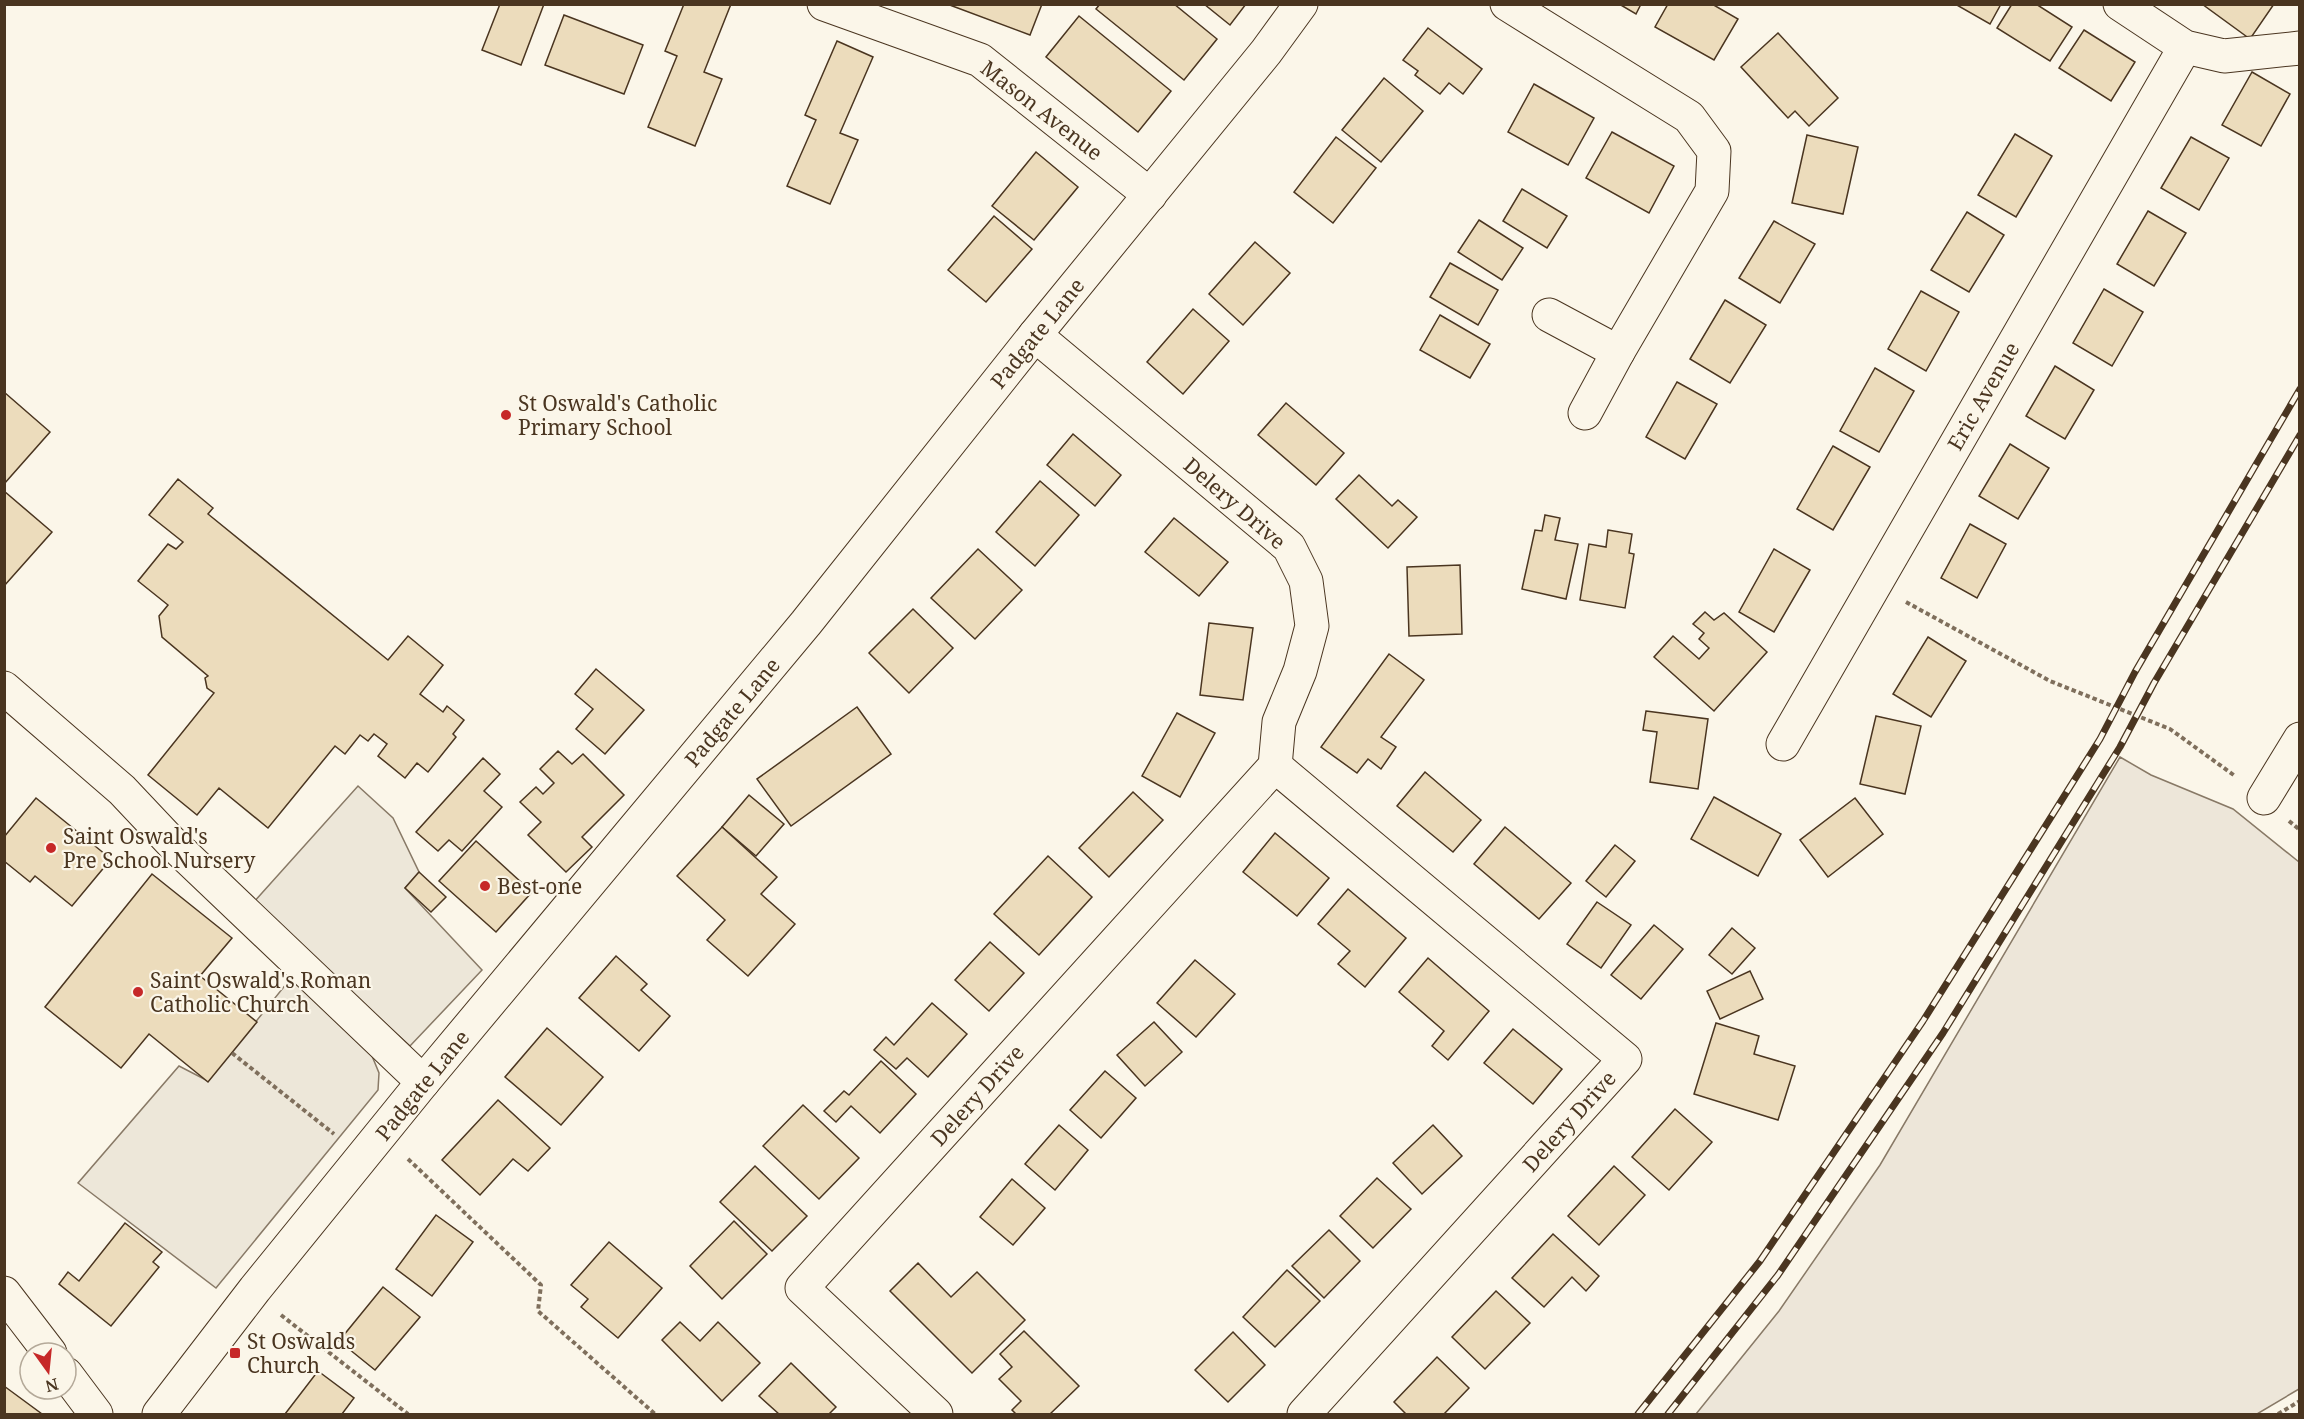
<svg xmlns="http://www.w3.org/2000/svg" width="2304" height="1419" viewBox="0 0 2304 1419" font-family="'Noto Serif',serif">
<rect width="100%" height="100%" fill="#fbf6e9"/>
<path fill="#ede6d9" stroke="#887966" stroke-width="1.5" d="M2120,757L2151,775L2233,809L2299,862V1389L2257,1414H1696L1779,1311L1880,1165Z"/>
<g fill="#ede7d9" stroke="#887966" stroke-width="1.5">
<path d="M358,786L393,818L419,872L405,888L482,970L410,1046L253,903Z"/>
<path d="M291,978L372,1056L379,1073L378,1090L216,1288L78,1183L179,1066L208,1081Z"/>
</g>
<g fill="#ecdcbc" stroke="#4a3520" stroke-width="1.5">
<path d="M500,4H544L521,65L482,50Z"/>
<path d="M684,4H731L704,72L722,79L695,146L648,127L677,56L665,51Z"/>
<path d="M947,4H1042L1030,35Z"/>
<path d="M1100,4H1174L1217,39L1184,80L1096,9Z"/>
<path d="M1204,4H1246L1230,25Z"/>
<path d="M1619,4H1641L1636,14Z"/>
<path d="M1668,4H1712L1738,19L1714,60L1655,27Z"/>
<path d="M1955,4H2001L1990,24Z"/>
<path d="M2012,4H2036L2072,27L2050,61L1997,28Z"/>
<path d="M2202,4H2274L2250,39Z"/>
<path d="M564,15L643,45L624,94L545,65Z"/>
<path d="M1079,16L1171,91L1138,132L1046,57Z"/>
<path d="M1428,28L1482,69L1463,94L1449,83L1440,94L1415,75L1418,71L1403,60Z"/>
<path d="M2084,30L2135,62L2111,101L2059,68Z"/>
<path d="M1778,33L1838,98L1809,126L1795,111L1788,118L1741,67Z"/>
<path d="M837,41L873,57L840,133L858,140L830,204L787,186L816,120L805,115Z"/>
<path d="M2252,72L2290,94L2261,146L2222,125Z"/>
<path d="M1384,78L1423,111L1381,162L1342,130Z"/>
<path d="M1534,84L1594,118L1568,165L1508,132Z"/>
<path d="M1612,132L1674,166L1649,213L1586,178Z"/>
<path d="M2015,134L2052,156L2016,217L1978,195Z"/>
<path d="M1807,135L1858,147L1843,214L1792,203Z"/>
<path d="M1336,137L1376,168L1333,223L1294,192Z"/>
<path d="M2191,137L2229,158L2199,210L2161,188Z"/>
<path d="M1036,152L1078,187L1034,240L992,206Z"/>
<path d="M1522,189L1567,216L1547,248L1503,221Z"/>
<path d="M2148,211L2186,233L2154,286L2117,264Z"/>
<path d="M1967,212L2004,235L1969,292L1931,270Z"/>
<path d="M994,216L1032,249L986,302L948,270Z"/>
<path d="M1479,220L1523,248L1502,280L1458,252Z"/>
<path d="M1774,221L1815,244L1780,303L1739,278Z"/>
<path d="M1255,242L1290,273L1243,325L1209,294Z"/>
<path d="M1450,263L1498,290L1478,325L1430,297Z"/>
<path d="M2104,289L2143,312L2112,366L2073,343Z"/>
<path d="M1921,291L1959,312L1926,371L1888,349Z"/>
<path d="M1725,300L1766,325L1730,383L1690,359Z"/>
<path d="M1193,309L1229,341L1183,394L1147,362Z"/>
<path d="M1440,315L1490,344L1470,378L1420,350Z"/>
<path d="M2055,366L2094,390L2065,439L2026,416Z"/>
<path d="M1875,368L1914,391L1879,452L1840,431Z"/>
<path d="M1677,382L1717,404L1685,459L1646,437Z"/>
<path d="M4,392L50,432L4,484Z"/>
<path d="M1286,403L1344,453L1316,485L1258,435Z"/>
<path d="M1073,434L1121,475L1095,506L1047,465Z"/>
<path d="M2010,444L2049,468L2018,519L1979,496Z"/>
<path d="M1833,446L1870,467L1833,530L1797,509Z"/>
<path d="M1359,475L1392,506L1398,500L1417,517L1388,548L1336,499Z"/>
<path d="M178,479L213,508L208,514L388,660L408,636L443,665L420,694L443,712L447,706L464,720L453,734L456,737L428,772L417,763L405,778L378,756L387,744L374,734L368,741L360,735L345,754L335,746L268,828L219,788L197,815L148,775L214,693L207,688L205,678L208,676L162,637L159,616L168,605L138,581L168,544L176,549L183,542L149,515Z"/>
<path d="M1040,481L1079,515L1035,566L996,532Z"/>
<path d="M4,491L52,532L4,586Z"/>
<path d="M1545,515L1560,518L1555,540L1578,544L1566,599L1522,589L1535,530L1542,531Z"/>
<path d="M1174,518L1228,562L1199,596L1145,552Z"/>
<path d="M1970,524L2006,544L1977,598L1941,578Z"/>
<path d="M1608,530L1632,534L1629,553L1634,554L1625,608L1580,600L1589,544L1606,547Z"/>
<path d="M978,549L1022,590L975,639L931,598Z"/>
<path d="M1774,549L1810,570L1774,632L1739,612Z"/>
<path d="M1460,565L1462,634L1409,636L1407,567Z"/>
<path d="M913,609L953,648L909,693L869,653Z"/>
<path d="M1705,612L1714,620L1724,613L1767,652L1714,711L1654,657L1673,636L1699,659L1709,648L1699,639L1704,633L1693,624Z"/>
<path d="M1209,623L1253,628L1243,700L1200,695Z"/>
<path d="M1928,637L1966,661L1931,717L1893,694Z"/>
<path d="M1389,654L1424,680L1381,737L1396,747L1381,769L1368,759L1357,773L1321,747Z"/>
<path d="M596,669L644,710L605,754L576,729L593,709L575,694Z"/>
<path d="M857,707L891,754L791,826L757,779Z"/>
<path d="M1646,711L1708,719L1698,789L1650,782L1657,732L1643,730Z"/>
<path d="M1177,713L1215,733L1180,797L1142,776Z"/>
<path d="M1876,716L1921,726L1905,794L1860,784Z"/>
<path d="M558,751L572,764L583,754L624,795L582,837L592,847L566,872L528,835L541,822L520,802L536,787L543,794L554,783L540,769Z"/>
<path d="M483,758L500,774L484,791L502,807L462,851L449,840L438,851L416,832Z"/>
<path d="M1425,772L1481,820L1453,852L1397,806Z"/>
<path d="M1133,792L1163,820L1109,877L1079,848Z"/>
<path d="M749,795L784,824L756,856L722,827Z"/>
<path d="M1714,797L1781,834L1758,876L1691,839Z"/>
<path d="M36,798L111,859L72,906L35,876L30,882L4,861V837Z"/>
<path d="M1855,798L1883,834L1828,877L1800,840Z"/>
<path d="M722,827L777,877L761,894L795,924L748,976L707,940L725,920L677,876Z"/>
<path d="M1505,827L1571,883L1539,919L1474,864Z"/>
<path d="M1275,833L1329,878L1297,916L1243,872Z"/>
<path d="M476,841L532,892L496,932L439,881Z"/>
<path d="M1615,845L1635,861L1606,897L1586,881Z"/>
<path d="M1048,856L1092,897L1039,955L994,914Z"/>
<path d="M419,872L446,897L431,912L405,888Z"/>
<path d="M152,874L232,938L200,976L257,1022L208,1082L149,1034L121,1068L45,1007Z"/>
<path d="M1348,889L1406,938L1365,987L1338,964L1350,951L1318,924Z"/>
<path d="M1597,902L1631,925L1601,968L1567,944Z"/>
<path d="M1654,925L1683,949L1641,999L1611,975Z"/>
<path d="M1732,928L1755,948L1732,974L1709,955Z"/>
<path d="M990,942L1024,973L989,1011L955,980Z"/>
<path d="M616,956L647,984L641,990L670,1016L639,1051L579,998Z"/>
<path d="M1428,958L1489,1011L1448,1060L1432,1046L1444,1031L1399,992Z"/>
<path d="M1195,960L1235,994L1196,1037L1157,1003Z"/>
<path d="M1750,971L1763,999L1720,1019L1707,991Z"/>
<path d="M932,1003L967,1034L928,1077L907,1058L896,1069L874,1050L886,1037L894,1045Z"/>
<path d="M1154,1022L1182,1052L1145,1086L1117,1055Z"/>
<path d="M1716,1023L1759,1036L1754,1054L1795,1066L1778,1120L1694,1094Z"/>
<path d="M547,1028L603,1077L561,1125L505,1077Z"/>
<path d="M1513,1029L1562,1069L1533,1104L1484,1063Z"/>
<path d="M881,1061L916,1094L880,1133L851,1106L836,1122L824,1111L844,1091L849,1095Z"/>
<path d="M1105,1071L1136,1098L1101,1138L1070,1110Z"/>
<path d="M498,1100L550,1148L528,1171L513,1159L480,1195L442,1160Z"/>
<path d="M803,1105L859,1158L819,1199L763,1146Z"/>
<path d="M1675,1109L1712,1142L1669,1190L1632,1157Z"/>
<path d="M1059,1125L1088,1150L1055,1190L1025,1164Z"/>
<path d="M1433,1125L1462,1156L1422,1194L1393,1163Z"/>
<path d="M755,1166L807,1216L772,1251L720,1202Z"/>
<path d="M1614,1166L1645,1195L1599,1245L1568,1216Z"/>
<path d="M1377,1178L1411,1209L1373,1248L1340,1216Z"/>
<path d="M1012,1179L1045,1208L1013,1245L980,1217Z"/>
<path d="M436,1215L473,1242L432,1296L396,1269Z"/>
<path d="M734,1221L767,1254L722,1299L690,1266Z"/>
<path d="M125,1223L162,1252L153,1262L159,1267L111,1326L59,1284L68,1272L79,1281Z"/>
<path d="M1329,1230L1360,1261L1324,1298L1292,1266Z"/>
<path d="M1553,1234L1599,1276L1586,1291L1572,1277L1544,1307L1512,1278Z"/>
<path d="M609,1242L662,1288L618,1338L581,1307L588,1299L571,1285Z"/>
<path d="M918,1263L951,1297L977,1272L1025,1320L972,1373L890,1291Z"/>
<path d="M1287,1270L1320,1301L1275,1347L1243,1317Z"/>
<path d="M383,1287L420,1317L375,1370L339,1341Z"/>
<path d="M1496,1291L1530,1323L1485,1369L1452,1337Z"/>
<path d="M680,1322L700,1341L718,1322L760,1363L722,1401L662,1340Z"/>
<path d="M1024,1331L1079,1386L1050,1414H1016L1012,1410L1021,1401L999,1379L1012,1367L1000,1354Z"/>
<path d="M1233,1332L1265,1365L1228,1402L1195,1370Z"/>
<path d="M1437,1357L1469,1388L1444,1414H1406L1394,1402Z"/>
<path d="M791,1363L836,1407L829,1414H779L759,1396Z"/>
<path d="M318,1371L354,1398L342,1414H285Z"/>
<path d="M4,1386L42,1414H4Z"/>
</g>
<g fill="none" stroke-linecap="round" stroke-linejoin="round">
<defs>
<g id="minor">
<path d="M824,4L980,60L1150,195"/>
<path d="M1507,4L1689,117L1714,151L1712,191L1618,352L1585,413"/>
<path d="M2120,4L2185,47L2224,56L2300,48"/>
<path d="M1549,315L1618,352"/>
<path d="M4,688L122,790L172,843L423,1082"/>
<path d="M1783,744L2185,47"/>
<path d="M1275,766L1625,1059L1304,1414"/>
<path d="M2264,798L2300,739"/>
<path d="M4,1293L50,1353"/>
<path d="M66,1374L96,1414"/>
<path d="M159,1414L255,1289L423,1082L806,623L1035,335L1266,52L1301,4"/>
<path d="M936,1414L802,1288L1275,766L1279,722L1300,671L1312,626L1306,581L1289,547L1035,335"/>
</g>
</defs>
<use href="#minor" stroke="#4a3520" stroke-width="35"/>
<g stroke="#7f6f5c" stroke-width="4" stroke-dasharray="4.5 3" stroke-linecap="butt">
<path d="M1906,602L2050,681L2170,729L2235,776"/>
<path d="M2289,821L2300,830"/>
<path d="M232,1053L334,1134"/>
<path d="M408,1159L541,1285L538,1311L655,1414"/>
<path d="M281,1315L408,1414"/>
<path d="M2278,1414L2300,1401"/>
</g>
<use href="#minor" stroke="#fbf6e9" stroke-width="33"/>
<defs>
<g id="rail">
<path d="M1638,1414L1760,1261L1923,1021L2100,739L2135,672L2300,389"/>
<path d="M1668,1414L1778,1275L1943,1033L2120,747L2154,683L2300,435"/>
</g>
</defs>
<use href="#rail" stroke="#4a3520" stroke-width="7"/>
<use href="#rail" stroke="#fbf6e9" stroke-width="4.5" stroke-dasharray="14" stroke-linecap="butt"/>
</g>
<g fill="#c62828" stroke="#fbf6e9" stroke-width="2">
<circle cx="506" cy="415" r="6"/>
<circle cx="51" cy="848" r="6"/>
<circle cx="485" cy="886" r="6"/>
<circle cx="138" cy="992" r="6"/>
<rect x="229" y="1347" width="12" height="12" rx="3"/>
</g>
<g text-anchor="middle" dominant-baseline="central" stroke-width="4.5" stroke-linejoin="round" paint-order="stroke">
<g font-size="21" fill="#4a3520" stroke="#fbf6e9">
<text transform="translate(1042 110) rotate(38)">Mason Avenue</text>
<text transform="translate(1037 333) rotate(-51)">Padgate Lane</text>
<text transform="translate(1983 396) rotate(-60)">Eric Avenue</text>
<text transform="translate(1235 503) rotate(41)">Delery Drive</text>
<text transform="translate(732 712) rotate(-50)">Padgate Lane</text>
<text transform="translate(422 1085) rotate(-51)">Padgate Lane</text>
<text transform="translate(977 1095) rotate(-48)">Delery Drive</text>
<text transform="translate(1569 1121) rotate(-48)">Delery Drive</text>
</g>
<g font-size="21" fill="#4a3520" stroke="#fbf6e9" text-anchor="start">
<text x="518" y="403">St Oswald's Catholic<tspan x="518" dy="24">Primary School</tspan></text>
<text x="63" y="836">Saint Oswald's<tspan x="63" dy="24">Pre School Nursery</tspan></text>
<text x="497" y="886">Best-one</text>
<text x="150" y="980">Saint Oswald's Roman<tspan x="150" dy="24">Catholic Church</tspan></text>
<text x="247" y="1341">St Oswalds<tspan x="247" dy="24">Church</tspan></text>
</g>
</g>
<rect width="2304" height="1419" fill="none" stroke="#4a3520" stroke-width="12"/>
<g transform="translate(48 1371) rotate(165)"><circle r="28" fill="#fbf6e9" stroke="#b4a999" stroke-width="1.5"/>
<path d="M0-4.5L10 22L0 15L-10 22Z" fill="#c62828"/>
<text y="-9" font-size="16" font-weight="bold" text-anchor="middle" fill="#4a3520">N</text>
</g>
</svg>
